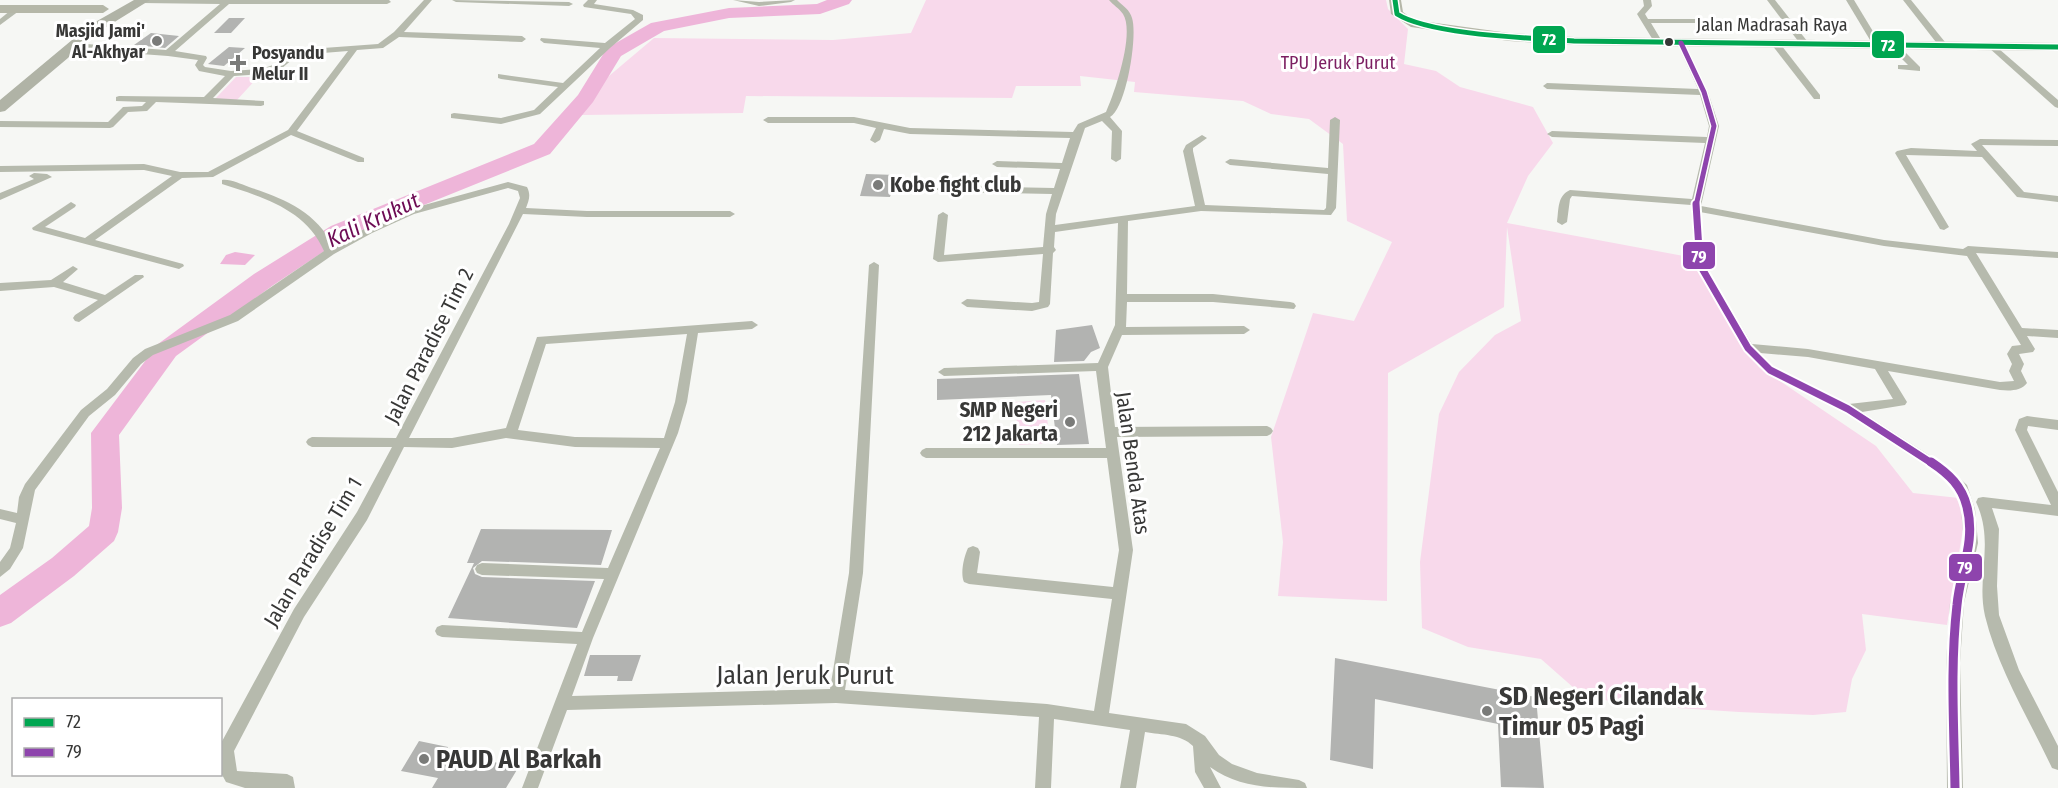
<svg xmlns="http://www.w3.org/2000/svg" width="2058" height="788" viewBox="0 0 2058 788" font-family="'Fira Sans Condensed',sans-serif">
<rect width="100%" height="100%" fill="#f6f7f4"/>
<g fill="#f8d9eb">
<path d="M926,0H1386L1388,9L1408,29L1404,64L1436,71L1460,87L1533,107L1553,143L1528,176L1507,223L1689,257L1759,367L1876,446L1913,493L1968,499L1947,625L1862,614L1866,650L1852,679L1846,712L1813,715L1739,712L1632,705L1583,696L1541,659L1468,647L1422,628L1420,562L1439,414L1459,372L1495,335L1521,321L1507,227L1504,307L1388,373L1387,601L1278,596L1283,542L1271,437L1313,313L1354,321L1392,242L1347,221L1343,144L1309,119L1271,114L1243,101L1134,92L1135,82L1080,76L1081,86H1016L1012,98L746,96L743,113L582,115L590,92L654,38L833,40L911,33Z"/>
<path d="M236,77H258L237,100H214Z"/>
<path d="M1045,400L1050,443L1019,445L1015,402Z"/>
</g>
<path fill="#eeb5d9" d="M235,252L255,255L245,265L220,264L226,255Z"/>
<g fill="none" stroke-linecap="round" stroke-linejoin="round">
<path fill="#eeb5d9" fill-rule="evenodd" d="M827,0H852L849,4L820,14L729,18L664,31L621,56L593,102L550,154L347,236L272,286L176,356L119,435L122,508L118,532L114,541L74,576L11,623L0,627V595L52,558L89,526L92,508L91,433L158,344L254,274L331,226L534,144L578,95L607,48L651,23L729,8L817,4Z"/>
</g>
<g fill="#b2b3b1">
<path d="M229,18H245L231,33H214Z"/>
<path d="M151,33L179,36L165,48L134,45Z"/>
<path d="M229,47L245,48L224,66L208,64Z"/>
<path d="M866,174L896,175L890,197L860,196Z"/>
<path d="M1092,325L1100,348L1091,352L1084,361L1054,362L1056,330Z"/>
<path d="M1079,374L1089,444L1057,445L1051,395L937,400V379Z"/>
<path d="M481,529L612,530L601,565L482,561L473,568L475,574L482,577L595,581L577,628L448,618L474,563H467Z"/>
<path d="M590,655H641L632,681H617L618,676H584Z"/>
<path d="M1335,658L1536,697L1544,788L1501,787L1498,724L1375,699L1373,769L1330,760Z"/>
<path d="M419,741L448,747L446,750L518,768L506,788H432L438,778L401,771Z"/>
</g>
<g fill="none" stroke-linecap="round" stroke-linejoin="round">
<g fill="#b6baad" fill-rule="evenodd">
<path d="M138,0H389L391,2L387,4H229L175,51L206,56L207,58L203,65L205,67L231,71L261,69L276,64L296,50L378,44L394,32L424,0H432L404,32L522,36L526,39L522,42L399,37L383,48L357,50L297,131L364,158V162H358L291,135L213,177L182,178L95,240L183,264L184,266L179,269L33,230L32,228L71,202L76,205L75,207L45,227L85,238L172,176L144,170L0,172V166L144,164L180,172H208L288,130L348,51L298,55L282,68L265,74L234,76L213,98L264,101V105L261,106L156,102L147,111L128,112L113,127L110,128L0,127V121L108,122L123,107L142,106L146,102L116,101V97L119,96L204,97L225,76L199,71L195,65L198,60L168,56L73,49L69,46L73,43L166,50L220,4L141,3H138Z"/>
<path d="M452,0L569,2L573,4L569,6L456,2Z"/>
<path d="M588,0H597L594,4L633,10L643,15V20L610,48L540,114L501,124L451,118V114L454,113L501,118L534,110L558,87L501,79L498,78V74L563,83L600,48L544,43L540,40L541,38L605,43L635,19L631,14L584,7L583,5Z"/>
<path d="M733,0L759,2L795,0L791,2L759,6Z"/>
<path d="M1109,0H1117C1123,6 1130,10 1132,18C1138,36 1126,109 1110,117L1122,131L1121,159L1116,162L1111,159L1112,131L1102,121L1085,128L1056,214L1055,225L1195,206L1183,151L1186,145L1202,135L1207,138L1193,148V151L1205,205L1324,210L1326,208L1328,174L1230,165L1225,162L1230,159L1328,168L1330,120L1335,117L1340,120L1336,208L1331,215L1201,211L1128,221L1127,294H1213L1290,302L1294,303L1296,306L1294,309L1213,302H1127L1126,327L1244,326L1250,330L1244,334L1122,335L1108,367L1115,427L1267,426L1271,428L1273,431L1271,434L1267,436L1117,437L1133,550L1109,713L1186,724L1205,736L1219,755L1232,764L1257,773L1299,780L1305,783L1307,788C1272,788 1239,788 1210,767L1221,788H1204L1195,772L1193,746C1181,734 1162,735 1145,732L1136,788H1120L1130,730L1054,719L1051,788H1035L1039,717L836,703L567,710L538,788H522L577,644L442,637L437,635L435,631L437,627L442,625L582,632L604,579L482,575L477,573L475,569L477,565L482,563L608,568L660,448L575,447L506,438L452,448L404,447L367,520L304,617L234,751L237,771L287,774L293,777L295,788H245L226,782L220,771V745L294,609L357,512L392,447H312L308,445L306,442L308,439L312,437L396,438L509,224L520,198L518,191L508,188L414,214L372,233L334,254L238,321L153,355L141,364L115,395L89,416L35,490L23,548L10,569L0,577V562L10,548L16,523L0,519V509L17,513L19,497L25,484L81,410L107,389L133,358L145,349L230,315L324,251C306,209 262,197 222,184V180C231,179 240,184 249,187C283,198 317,212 333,246L364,229L406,210L508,182L527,187C531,195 529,200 526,208L587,211H730L735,214L730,217H587L523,214L409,438H452L506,428L537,337L752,321L758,325L752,329L698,333L687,402L678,433L593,638L572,696L830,689L849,573L869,265L874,262L879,265L863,573L845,690L1047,704L1094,711L1112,599L969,584L964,582C960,573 964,557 968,548L973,546L978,548L980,552L977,573L1113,587L1119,550L1107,458H926L922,456L920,453L922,450L926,448H1106L1096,371L944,376L938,372L944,368L1098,363L1115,325L1118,223L1055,232L1054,247L1056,250L1053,253L1050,304L1048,307L1032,311L967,307L961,303L967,299L1032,303L1039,302L1043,254L938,262L933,259L938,215L943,212L948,215L944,255L1043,247L1046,214L1052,194L941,192L936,189L941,186L1054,188L1060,169L997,167L992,164L997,161L1062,163L1070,138L910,134L884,129L880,140L875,143L870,140L876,128L854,123H768L763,120L768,117H854L910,128L1073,132L1078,124L1106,112C1115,92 1135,33 1123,14C1119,8 1113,5 1109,0ZM687,334L675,402L664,438L575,437L518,430L546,344Z"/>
<path d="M1643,0H1651L1652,6L1645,14L1648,19H1722L1726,21L1722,23H1651L1663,43L1656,45L1637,14L1644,6Z"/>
<path d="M1767,0H1775L1807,41V45H1801Z"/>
<path d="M1846,0H1854L1880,43L1879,45H1873Z"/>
<path d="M1903,0H1911L1945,42V46H1939Z"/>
<path d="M16,6L23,8L0,25V19Z"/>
<path d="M1681,40L1685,43L1708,92L1719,126L1701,206L1884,240L1963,249L1968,246L2058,252V258L1976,253L2022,328L2058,330V338L2027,336L2035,349L2033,352L2019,354L2024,364L2021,371L2027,383C2021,391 2010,391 2000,390L1888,371L1907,402L1905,405L1862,412L1946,466L1967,485L1975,509L1978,543L1964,603L1960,663L1963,788H1947L1946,663L1950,603L1964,543L1961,509L1956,491L1936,472L1882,435L1844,412L1766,373L1744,351L1695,265L1691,205L1572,196L1570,199L1567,222L1562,225L1557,222C1559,209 1557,196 1570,190L1692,199L1705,143L1552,137L1547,134L1552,131L1707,137L1709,126L1700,95L1547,89L1543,86L1547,83L1698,89L1677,43ZM1700,212L1884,246L1967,256L2021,345L2012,346L2007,354L2012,364L2009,371L2014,381L2000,382L1808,349L1752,344L1705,265ZM1760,353L1808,357L1875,369L1893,399L1849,404L1774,367Z"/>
<path d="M1772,41H1778L1820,95V99H1814L1772,45Z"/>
<path d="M1889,42H1895L1920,67V71L1898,69V65H1908L1889,46Z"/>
<path d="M1991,42L2058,100V108L2055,107L1988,47L1987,45Z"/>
<path d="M1980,139L2058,140V146L1982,145L2024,192L2058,196V202L2017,197L1982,157L1906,155L1949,227L1944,230L1940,229L1895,153L1897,151L1911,148L1977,151L1971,144Z"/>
<path d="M34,173L47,174L52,177L0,200V193L34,179L29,176Z"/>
<path d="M73,266L78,269L63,282L105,295L135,275H143L144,277L79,322L75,321L73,318L75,315L98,300L54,287L0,291V283L51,280Z"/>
<path d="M2027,416L2058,420V430L2028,426L2027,430L2058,492V516L1992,508L1999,529L1997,586L1999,615L2019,670L2058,746V770L2052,768C2029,719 1998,669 1985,616C1976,576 1995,543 1976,502L1978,498L1983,497L2051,505L2015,430L2019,419Z"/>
</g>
<g fill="#b5b7a8" fill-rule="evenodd">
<path d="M1389,0H1401L1403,12L1414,20L1509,33L1574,37L2058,43V51L1574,45L1509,41L1411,27L1391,14Z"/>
<path d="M0,5H103L109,9L103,13H0Z"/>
</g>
<path fill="#b0b3a6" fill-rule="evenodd" d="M134,0H150L100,31L5,111L0,112V100L90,25Z"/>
<defs>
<path id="bus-1" d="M1395,0L1397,14C1430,35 1531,38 1574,41L2058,47"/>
<path id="bus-2-far2" d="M1681,43L1704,92L1714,126L1696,206"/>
<path id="bus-2-far1" d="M1696,204L1700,265L1748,348L1770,370L1848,409L1933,464"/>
<path id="bus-2" d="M1931,462C1949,474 1962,486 1967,507C1976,542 1960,571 1957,605C1950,666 1954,727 1955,788"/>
</defs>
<use href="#bus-1" stroke="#fff" stroke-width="8"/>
<use href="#bus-2-far2" stroke="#fff" stroke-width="8"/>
<use href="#bus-2-far1" stroke="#fff" stroke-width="11"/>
<use href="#bus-2" stroke="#fff" stroke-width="14"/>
<use href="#bus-1" stroke="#00a651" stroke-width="5"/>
<use href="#bus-2-far2" stroke="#8e44ad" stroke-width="5"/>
<use href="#bus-2-far1" stroke="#8e44ad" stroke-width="7"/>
<use href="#bus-2" stroke="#8e44ad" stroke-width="9"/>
</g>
<g fill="#7a7b79" stroke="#fff" stroke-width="2">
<circle cx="157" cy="41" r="6"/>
<path d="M235 54h6v6h6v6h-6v6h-6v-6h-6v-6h6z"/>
<circle cx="878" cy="185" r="6"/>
<circle cx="1070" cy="422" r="6"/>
<circle cx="1487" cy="711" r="6"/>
<circle cx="424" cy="759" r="6"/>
</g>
<circle fill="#383837" stroke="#fff" stroke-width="2" cx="1669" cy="42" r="5"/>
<g text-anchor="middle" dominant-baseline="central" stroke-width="6" stroke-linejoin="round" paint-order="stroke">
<g font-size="18" fill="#383837" stroke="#fff">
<text x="1772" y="25">Jalan Madrasah Raya</text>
</g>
<g font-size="18" font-weight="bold" fill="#383837" stroke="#fff" text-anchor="end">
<text x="145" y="31">Masjid Jami'<tspan x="145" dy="21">Al-Akhyar</tspan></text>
<text x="252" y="53" text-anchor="start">Posyandu<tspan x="252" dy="21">Melur II</tspan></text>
</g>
<g font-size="18" fill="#7c1f62" stroke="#fff">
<text x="1338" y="63">TPU Jeruk Purut</text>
</g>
<g font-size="21" font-weight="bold" fill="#383837" stroke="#fff" text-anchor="start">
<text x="890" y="185">Kobe fight club</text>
<text x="1058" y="410" text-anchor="end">SMP Negeri<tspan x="1058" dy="24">212 Jakarta</tspan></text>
</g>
<g font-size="21" fill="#383837" stroke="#fff">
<text transform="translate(429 346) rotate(-63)">Jalan Paradise Tim 2</text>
<text transform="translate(1133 463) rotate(82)">Jalan Benda Atas</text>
<text transform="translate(313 552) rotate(-59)">Jalan Paradise Tim 1</text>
</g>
<g font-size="22" font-style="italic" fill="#6d0b54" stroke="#fff">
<text transform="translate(373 220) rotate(-25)">Kali Krukut</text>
</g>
<g font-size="26" fill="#383837" stroke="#fff">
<text x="805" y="675">Jalan Jeruk Purut</text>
</g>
<g font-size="26" font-weight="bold" fill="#383837" stroke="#fff" text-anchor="start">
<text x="1499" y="696">SD Negeri Cilandak<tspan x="1499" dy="30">Timur 05 Pagi</tspan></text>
<text x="436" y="759">PAUD Al Barkah</text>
</g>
</g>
<g stroke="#fff" stroke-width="2">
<rect x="1532" y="25" width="34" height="29" rx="6" fill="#00a651"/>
<rect x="1871" y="30" width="34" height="29" rx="6" fill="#00a651"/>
<rect x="1682" y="241" width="34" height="29" rx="6" fill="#8e44ad"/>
<rect x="1948" y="553" width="35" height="29" rx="6" fill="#8e44ad"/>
</g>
<g font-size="16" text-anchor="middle" font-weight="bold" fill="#fff">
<text x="1549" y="45">72</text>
<text x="1888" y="51">72</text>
<text x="1699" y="262">79</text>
<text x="1965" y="573">79</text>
</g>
<rect x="12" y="698" width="210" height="78" fill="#ffffff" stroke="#afafaf" stroke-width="1.5"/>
<rect x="24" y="718" width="30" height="9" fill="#00a651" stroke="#afafaf" stroke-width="1.5"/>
<text x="66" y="728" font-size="18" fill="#383837">72</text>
<rect x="24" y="748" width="30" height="9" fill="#8e44ad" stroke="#afafaf" stroke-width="1.5"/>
<text x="66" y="758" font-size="18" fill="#383837">79</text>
</svg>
